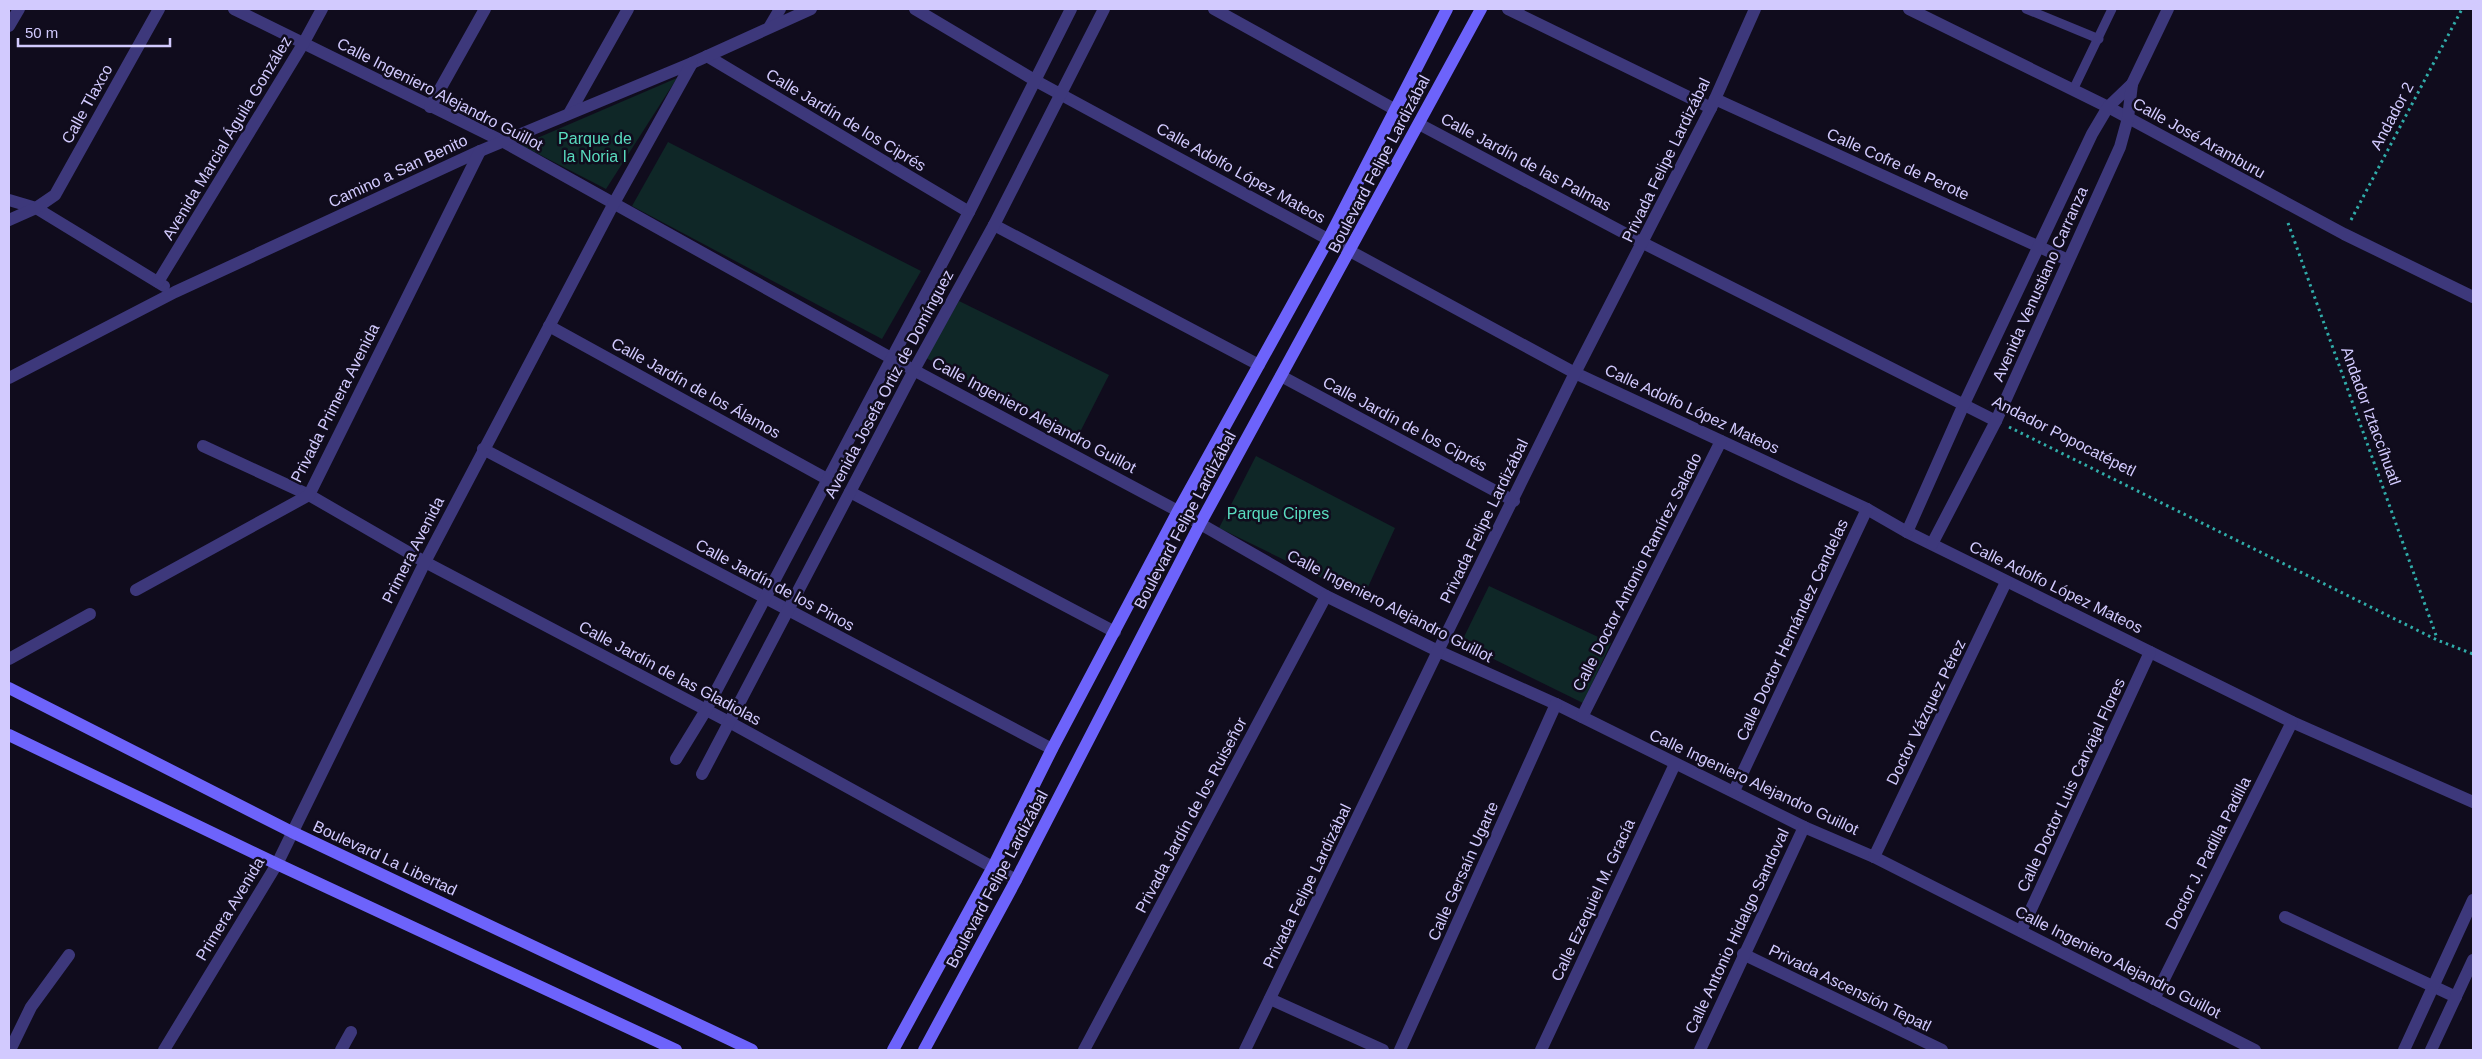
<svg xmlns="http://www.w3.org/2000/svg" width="2482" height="1059" viewBox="0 0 2482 1059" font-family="Helvetica,sans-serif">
<rect width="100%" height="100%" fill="#100c1d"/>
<g fill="#0f2727">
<path d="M677,78L606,189L521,145Z"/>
<path d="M668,142L921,271L882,339L632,206Z"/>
<path d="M959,301L1109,375L1077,438L926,358Z"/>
<path d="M1256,456L1395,528L1368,587L1342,588L1219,528Z"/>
<path d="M1489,586L1611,643L1583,703L1461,643Z"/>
</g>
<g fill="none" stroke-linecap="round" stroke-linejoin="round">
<g stroke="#30aca9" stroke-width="3" stroke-dasharray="2.5 4" stroke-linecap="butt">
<path d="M2351,220L2462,9"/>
<path d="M2288,223L2437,638"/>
<path d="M2009,427L2437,640L2473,654"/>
</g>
<g stroke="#3d387b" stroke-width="9">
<path d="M2026,9L2099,39"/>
<path d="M2073,90L2112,9"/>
</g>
<path stroke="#3d387b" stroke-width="12" d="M1715,99L2068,260"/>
<g stroke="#3d387b" stroke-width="12">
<path d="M234,9L502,141L891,358L1178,511L1326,596L1438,651L1556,704L1804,827L1874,857L2255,1050"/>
<path d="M915,9L1036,81L1575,373L1867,509L1907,532L2292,722L2473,802"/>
<path d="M1214,9L1394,109"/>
<path d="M1508,9L1711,108"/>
<path d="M1909,9L2108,107L2344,234L2473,297"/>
<path d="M9,26L19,9"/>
<path d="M770,26L780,9"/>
<path d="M707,56L969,212"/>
<path d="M430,107L485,9"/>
<path d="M570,112L628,9"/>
<path d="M1419,124L1643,243L1996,421"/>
<path d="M9,200L36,208L164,286"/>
<path d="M9,220L36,208L55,195L159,9"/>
<path d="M994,225L1259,365"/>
<path d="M158,282L303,44L322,9"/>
<path d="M549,326L827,479"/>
<path d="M1281,376L1514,501"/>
<path d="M9,378L175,292L480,151L692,63L811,9"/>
<path d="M203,446L309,495L425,562L731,723L1016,880"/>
<path d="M483,449L1052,749"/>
<path d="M850,492L1115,632"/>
<path d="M1907,532L1964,404L2092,134L2108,107L2132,84"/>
<path d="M1932,544L1996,421L2120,147L2128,118L2132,84L2168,9"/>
<path d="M136,590L309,495L480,151"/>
<path d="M9,659L90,614"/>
<path d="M1582,717L1721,441"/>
<path d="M676,759L706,710L969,212L1071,9"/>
<path d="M702,774L914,370L994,225L1104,9"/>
<path d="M1734,791L1867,509"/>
<path d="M1874,857L2006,582"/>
<path d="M2285,917L2456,997"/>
<path d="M2021,931L2150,652"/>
<path d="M1743,954L1942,1050"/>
<path d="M1270,999L1383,1050"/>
<path d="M2154,999L2292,722"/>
<path d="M10,1050L31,1007L69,955"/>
<path d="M164,1050L277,864L425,562L614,203L692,63"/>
<path d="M341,1050L351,1032"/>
<path d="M1084,1050L1326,596"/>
<path d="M1245,1050L1438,651L1575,373L1711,108L1755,9"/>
<path d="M1400,1050L1556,704"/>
<path d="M1541,1050L1675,764"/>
<path d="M1700,1050L1804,827"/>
<path d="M2404,1050L2473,900"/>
<path d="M2431,1050L2473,960"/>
</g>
<g stroke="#6d63fb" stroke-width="12">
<path d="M9,688L292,832L752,1050"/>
<path d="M9,735L277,864L676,1050"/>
<path d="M893,1050L993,867L1052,749L1178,511L1328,240L1447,9"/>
<path d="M924,1050L1016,880L1200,524L1481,9"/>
</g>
</g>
<g text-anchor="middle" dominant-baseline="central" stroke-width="5" stroke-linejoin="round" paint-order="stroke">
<g font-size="16" fill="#d2cafe" stroke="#100c1d">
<text transform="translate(440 94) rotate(27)">Calle Ingeniero Alejandro Guillot</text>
<text transform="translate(87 104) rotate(-61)">Calle Tlaxco</text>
<text transform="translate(2392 116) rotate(-62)">Andador 2</text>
<text transform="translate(846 120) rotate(31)">Calle Jardín de los Ciprés</text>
<text transform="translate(227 138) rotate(-59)">Avenida Marcial Águila González</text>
<text transform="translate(2199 138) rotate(29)">Calle José Aramburu</text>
<text transform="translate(1666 160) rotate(-64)">Privada Felipe Lardizábal</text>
<text transform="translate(1526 162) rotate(28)">Calle Jardín de las Palmas</text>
<text transform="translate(1379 164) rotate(-62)">Boulevard Felipe Lardizábal</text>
<text transform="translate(1898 164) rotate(24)">Calle Cofre de Perote</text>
<text transform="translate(398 171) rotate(-25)">Camino a San Benito</text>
<text transform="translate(1241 173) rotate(29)">Calle Adolfo López Mateos</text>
<text transform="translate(2040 284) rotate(-66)">Avenida Venustiano Carranza</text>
<text transform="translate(889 384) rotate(-62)">Avenida Josefa Ortiz de Domínguez</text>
<text transform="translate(696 388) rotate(29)">Calle Jardín de los Álamos</text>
<text transform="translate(335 403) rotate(-63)">Privada Primera Avenida</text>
<text transform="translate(1692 409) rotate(25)">Calle Adolfo López Mateos</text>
<text transform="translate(1034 415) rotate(28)">Calle Ingeniero Alejandro Guillot</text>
<text transform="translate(2371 416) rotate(70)">Andador Iztaccíhuatl</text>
<text transform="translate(1405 424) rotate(28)">Calle Jardín de los Ciprés</text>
<text transform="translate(2064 436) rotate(27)">Andador Popocatépetl</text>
<text transform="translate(1185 520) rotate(-62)">Boulevard Felipe Lardizábal</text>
<text transform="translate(1484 521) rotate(-64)">Privada Felipe Lardizábal</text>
<text transform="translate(413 550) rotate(-63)">Primera Avenida</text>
<text transform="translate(1637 572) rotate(-63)">Calle Doctor Antonio Ramírez Salado</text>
<text transform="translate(775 585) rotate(28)">Calle Jardín de los Pinos</text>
<text transform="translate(2056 587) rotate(26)">Calle Adolfo López Mateos</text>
<text transform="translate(1390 606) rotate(27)">Calle Ingeniero Alejandro Guillot</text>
<text transform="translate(1792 630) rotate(-65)">Calle Doctor Hernández Candelas</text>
<text transform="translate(670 673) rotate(28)">Calle Jardín de las Gladiolas</text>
<text transform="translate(1926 712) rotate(-64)">Doctor Vázquez Pérez</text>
<text transform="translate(1754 782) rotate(25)">Calle Ingeniero Alejandro Guillot</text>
<text transform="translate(2071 785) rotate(-65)">Calle Doctor Luis Carvajal Flores</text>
<text transform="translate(1191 815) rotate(-62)">Privada Jardín de los Ruiseñor</text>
<text transform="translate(2208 853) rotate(-63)">Doctor J. Padilla Padilla</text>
<text transform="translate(385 858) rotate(25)">Boulevard La Libertad</text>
<text transform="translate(1463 871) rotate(-66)">Calle Gersaín Ugarte</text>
<text transform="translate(997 879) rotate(-62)">Boulevard Felipe Lardizábal</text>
<text transform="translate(1307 886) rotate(-64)">Privada Felipe Lardizábal</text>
<text transform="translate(1593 900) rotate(-65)">Calle Ezequiel M. Gracía</text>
<text transform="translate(230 909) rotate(-59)">Primera Avenida</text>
<text transform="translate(1737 931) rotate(-65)">Calle Antonio Hidalgo Sandoval</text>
<text transform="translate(2118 962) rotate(27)">Calle Ingeniero Alejandro Guillot</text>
<text transform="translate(1850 988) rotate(26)">Privada Ascensión Tepatl</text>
</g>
<g font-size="16" fill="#59dbbf" stroke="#100c1d">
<text x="595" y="138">Parque de<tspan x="595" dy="18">la Noria I</tspan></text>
<text x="1278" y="513">Parque Cipres</text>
</g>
</g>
<rect width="2482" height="1059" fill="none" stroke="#d2cafe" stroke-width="20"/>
<path d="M18 38v8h152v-8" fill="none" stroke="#d2cafe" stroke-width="2.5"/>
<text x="25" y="38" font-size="15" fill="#d2cafe" stroke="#100c1d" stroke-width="4" paint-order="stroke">50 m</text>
</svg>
